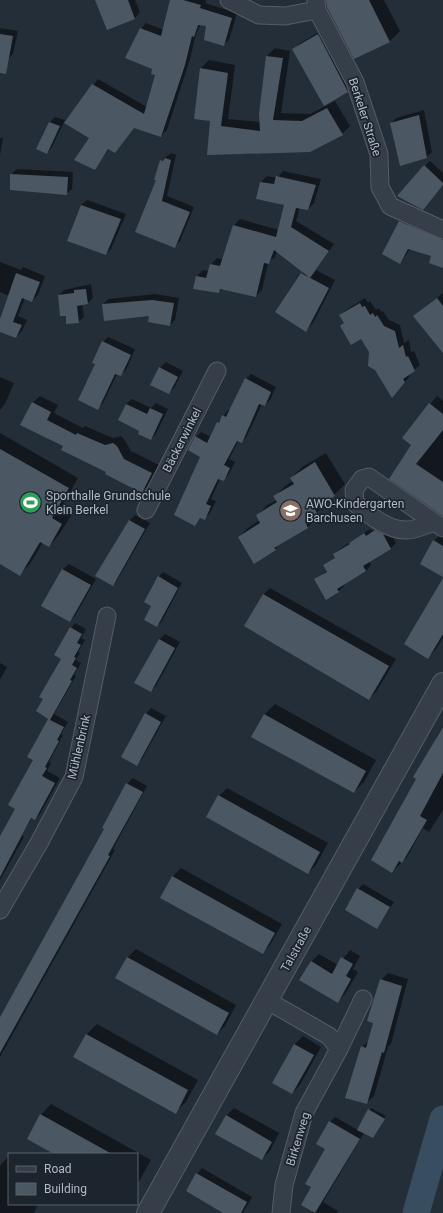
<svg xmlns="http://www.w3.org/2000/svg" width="443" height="1213" viewBox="0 0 443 1213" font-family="Roboto,sans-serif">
<rect width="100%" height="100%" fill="#232e39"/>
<g fill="#0007">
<path d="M96,0H135L140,12L135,18L108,29Z"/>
<path d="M171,0H206L205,3L237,13L229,40L223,45L207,26L201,24L196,34L190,59L167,130L161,136L134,127L115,152L109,149L94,169L91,137L66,123L98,79L147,107L156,75L141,29L146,23L164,30Z"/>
<path d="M327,0H384L400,31L389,42Z"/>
<path d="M0,28L18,31L13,54L8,59L0,58Z"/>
<path d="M324,29L353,86L347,92L293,50L299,44Z"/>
<path d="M275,48L290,51L281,113L310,114L335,101L350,126L342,134L310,151L208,154L211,120L201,68L209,60L235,65L228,119L260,122L267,56Z"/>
<path d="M424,110L432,152L427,157L391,124L396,118Z"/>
<path d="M55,117L65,120L52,147L47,153L37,148L50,122Z"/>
<path d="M0,138H3L0,155Z"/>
<path d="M171,153L176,155L167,196L194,207L180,241L175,246L137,232L157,179L161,161Z"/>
<path d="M430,161L443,173V185L428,203L425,166Z"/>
<path d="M17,169L73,172L72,189L66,194L11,174Z"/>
<path d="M283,171L321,179L314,203L308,209L300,207L296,221L334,244L316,270L335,280L313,323L306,330L302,274L304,272L277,251L275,257L268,263L262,290L256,296L222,289L219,292L197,276L203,270L209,271L211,264L217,258L223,260L234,225L240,219L279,230L285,204L257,199L261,182L267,176L277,178Z"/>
<path d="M87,200L126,214L111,249L106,254L81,205Z"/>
<path d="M407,215L443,232V266L432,256L410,249L400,263V222Z"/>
<path d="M0,262L21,270L23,267L45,276L38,295L32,301L25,298L18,316L27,320L22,331L16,337L0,331V321L9,296L0,292Z"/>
<path d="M91,284L93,298L87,304H82L84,317L78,322L66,315L59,295L64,290Z"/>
<path d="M443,293V352L414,316Z"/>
<path d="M155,294L179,298L175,320L170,325L150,315L104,319L103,304L108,299Z"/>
<path d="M365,298L368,303L370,301L376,310L379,308L381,312L383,311L389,320L400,325L404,343L409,340L411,352L414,351L420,365L409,374L410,376L397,391L362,338L341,326L345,322L340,315L346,310Z"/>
<path d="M108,337L135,349L126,370L120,375L117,374L103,403L98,408L103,342Z"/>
<path d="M166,362L183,371L174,388L168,393L152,384L160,368Z"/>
<path d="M251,374L276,387L270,400L265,405L262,404L247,436L242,442L239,440L229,459L235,462L229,474L223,480L220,479L211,499L216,501L210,513L204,519L201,517L195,525L202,457L196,437L201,432L211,437L218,423L228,410L230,411L246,379Z"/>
<path d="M0,377L14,383L5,404L0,410Z"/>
<path d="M40,396L58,405L54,413L83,428L85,426L113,438L121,436L124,439L131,451L159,465L150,484L142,491L64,445L32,403Z"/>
<path d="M437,396L443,401V514L390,478L413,445L403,437Z"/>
<path d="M132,399L151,408L156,403L168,409L156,434L151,439L140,430L126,404Z"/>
<path d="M0,433L78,478L61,508L72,514L59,535L49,546L43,542L30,564L20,574L0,563Z"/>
<path d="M326,453L345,484L334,495L326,500L327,502L316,513L318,517L308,527L282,542L275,549L239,537L249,527L260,520L257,516L267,505L277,500L275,496L285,486L293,481L291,478L302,467Z"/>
<path d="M135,515L150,523L118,579L113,585L96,576L130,520Z"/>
<path d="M381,526L388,529L396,543L391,548L369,561L371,565L366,571L343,584L344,586L339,591L327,598L316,579L328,570L325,565L336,557L334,554L340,549L370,529L372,531Z"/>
<path d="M442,533H443V576L434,541Z"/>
<path d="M69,564L96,579L75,616L70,621L43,605L63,569Z"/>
<path d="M163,572L182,583L162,621L157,626L153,605L158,577Z"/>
<path d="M443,580V638L436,649L428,657Z"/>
<path d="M270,588L396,659L376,692L369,699L263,595Z"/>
<path d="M75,623L86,629L81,638L85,640L78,652L80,653L76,660L81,663L74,675L76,676L54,714L68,722L61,734L63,735L49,762L51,763L47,771L60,778L40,814L35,819L32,818L22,835L24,837L0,880V838L16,809L50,718L62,658L71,628Z"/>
<path d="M165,634L180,642L156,686L150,691L159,640Z"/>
<path d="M0,663L7,667L0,680Z"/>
<path d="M275,704L376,760L364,782L354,792L253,736L265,714Z"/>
<path d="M151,708L166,716L142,759L136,765L122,757L146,714Z"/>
<path d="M443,726V810L429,832L423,828L407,857L392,872L417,778L414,777Z"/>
<path d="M133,778L147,786L113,849L115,850L0,1057V1017L105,829L127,784Z"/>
<path d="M227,788L328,843L316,865L308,873L219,796Z"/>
<path d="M181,868L282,924L270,945L262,953L162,897L173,876Z"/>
<path d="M363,884L394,902L377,928L358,889Z"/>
<path d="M136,949L236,1005L225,1026L217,1034L116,978L128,957Z"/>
<path d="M350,950L360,956L353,969L358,972L345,994L337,1002L311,962L319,954L338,965Z"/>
<path d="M388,973L408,979L391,1044L388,1047L374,1096L366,1103L362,1047L369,1040L374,1022L381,980Z"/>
<path d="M97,1024L198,1080L186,1102L175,1112L74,1056L87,1034Z"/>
<path d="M303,1036L321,1047L300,1085L292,1093L295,1044Z"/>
<path d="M51,1104L151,1160L138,1183L137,1185V1154H57L41,1115Z"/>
<path d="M234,1108L279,1133L270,1151L262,1159L226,1116Z"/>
<path d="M371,1108L386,1116L375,1135L364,1133L323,1202L338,1211L337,1213H312V1187L326,1149L330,1122L335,1117L358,1130Z"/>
<path d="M9,1155V1204H38L34,1213H0V1166Z"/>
<path d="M202,1168L252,1197L243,1213H225L197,1174Z"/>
</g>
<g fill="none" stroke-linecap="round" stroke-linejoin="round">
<path stroke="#394d61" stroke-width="27" d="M416,1213L443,1119"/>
</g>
<g fill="#4b5864">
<path d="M95,0H128L135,19L107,30Z"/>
<path d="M170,0H183L201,5L200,8L232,18L224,46L204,40L206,26L198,25L194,37L192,36L185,65L161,137L134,128L115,153L108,149L95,170L74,160L89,138L64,123L92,84L144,114L155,75L151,74L152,69L125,58L140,28L161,36Z"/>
<path d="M326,0H369L390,42L354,59L327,7Z"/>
<path d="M0,34L13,36L6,74L0,73Z"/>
<path d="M318,34L348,92L324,106L292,49Z"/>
<path d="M266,56L283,58L273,120L302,121L327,108L343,135L310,152L207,155L210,121L194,119L200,68L228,73L221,126L260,131L259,114Z"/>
<path d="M419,115L427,158L400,166L390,123Z"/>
<path d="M49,122L60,126L47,154L36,149Z"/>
<path d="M165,158L171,160L162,201L190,212L175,248L135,232L156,180H154L160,160L163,161Z"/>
<path d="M424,165L443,183V185L423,210L397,196Z"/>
<path d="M10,174L68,177L67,195L10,190Z"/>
<path d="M276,176L316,185L308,210L296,208L291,227L329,251L310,278L274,250L269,264L264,263L256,297L220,289L219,293L193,289L196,276L206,278L210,264L220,266L233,225L276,237L284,205L256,199L260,182L274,184Z"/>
<path d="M81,205L121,219L106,255L67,241Z"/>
<path d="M399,221L443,240V268L429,263L431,256L408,249L400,264L382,254Z"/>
<path d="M16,273L40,282L32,302L22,298L13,322L22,325L16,338L0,332V319Z"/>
<path d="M301,273L329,288L306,332L275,312Z"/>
<path d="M86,289L88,304L77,306L79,323L66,324V316H60L58,295L74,293V290Z"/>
<path d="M437,298L443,306V353L413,316Z"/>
<path d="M152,300L174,303L170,326L148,322L149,316L104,321L102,304Z"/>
<path d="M360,303L362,307L365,306L370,315L373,313L375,317L377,315L384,326L395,331L399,348L403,345L406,357L408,356L415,371L403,379L405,382L392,398L375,370L368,366L369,352L361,339L351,345L340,326L344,323L339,315Z"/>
<path d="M102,341L131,355L121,376L115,374L98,410L78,400L95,364L92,363Z"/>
<path d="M159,367L178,377L169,394L150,385Z"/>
<path d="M245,378L271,392L265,406L259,404L242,443L237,441L224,465L230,468L224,481L218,479L206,504L211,506L205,520L200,518L195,526L174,515L200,457L188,450L195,436L207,443L217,422L219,423L222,415L226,417Z"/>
<path d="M32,402L51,412L47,420L76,435L77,433L105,445L113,443L117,446L124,459L152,473L142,493L105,474L106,472L61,450L63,446L20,425Z"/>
<path d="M429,403L443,414V430L416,464L443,482V516L389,479L411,445L402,438Z"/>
<path d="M126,404L147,414L150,408L163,414L151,440L138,434L139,431L118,420Z"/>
<path d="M0,449L69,488L52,518L62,524L49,547L40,542L20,576L0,564Z"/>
<path d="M315,462L335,496L314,508L317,513L305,521L308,528L274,548L276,550L254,564L238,537L260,523L256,515L277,502L273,496L294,484L290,478Z"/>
<path d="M129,520L145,529L113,586L95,576Z"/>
<path d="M375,530L383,534L391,549L363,566L366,571L337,589L339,592L326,600L314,579L327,572L323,565L335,558L333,554L350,544L349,543L364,533L366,536Z"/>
<path d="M433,540L443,546V577L420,564Z"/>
<path d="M62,569L91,585L70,622L41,606Z"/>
<path d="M158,576L178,588L157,627L144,620L151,606L144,602Z"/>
<path d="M443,578V634L428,659L404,644Z"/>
<path d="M263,594L389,666L369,700L244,626Z"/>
<path d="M70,627L82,634L77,643L81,645L74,657L76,658L72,665L77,668L70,680L72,681L50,720L64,727L57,740L59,741L45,767L47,768L42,776L55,783L35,820L31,818L0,877V836L15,809L8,805L33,760L27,757L48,719L36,711L43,699L39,697L61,659L54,655Z"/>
<path d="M159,639L175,648L151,692L134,683Z"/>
<path d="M145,713L161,722L137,766L121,757Z"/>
<path d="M264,714L366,771L354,793L251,737Z"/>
<path d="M443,727V773L420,816L427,820L402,863L399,861L392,873L371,860L416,779L413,777Z"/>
<path d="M126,783L143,792L108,855L110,856L0,1053V1017L104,829L102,828Z"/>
<path d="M218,795L320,852L308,874L206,817Z"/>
<path d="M172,876L275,933L263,954L160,898Z"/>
<path d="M357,888L390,907L377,929L345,910Z"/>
<path d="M127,957L229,1013L217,1035L115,978Z"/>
<path d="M341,957L353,964L346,976L351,979L338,1003L299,980L311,961L332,974Z"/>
<path d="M380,979L402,986L384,1053L382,1052L367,1104L345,1098L361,1046L366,1048L373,1023L367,1021Z"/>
<path d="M86,1034L188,1090L176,1114L73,1057Z"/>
<path d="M294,1044L314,1055L292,1094L272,1083Z"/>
<path d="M368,1109L385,1119L373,1138L357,1130Z"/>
<path d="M40,1114L112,1154H54L27,1139Z"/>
<path d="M226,1115L272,1142L262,1160L215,1134Z"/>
<path d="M329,1121L360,1139L315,1213L301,1205L311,1187L305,1184L325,1149L316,1144Z"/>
<path d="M196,1173L247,1202L241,1213H223L186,1191Z"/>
</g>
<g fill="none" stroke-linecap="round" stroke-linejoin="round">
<defs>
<g id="minor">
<path d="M229,0L259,15L285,16L317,10"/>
<path d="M316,0L317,10L355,82L379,154L380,187L390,206L443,230"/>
<path d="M146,510L217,371"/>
<path d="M434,522C426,525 415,530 407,530C388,531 368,514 355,503L354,490L362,479L369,477L443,528"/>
<path d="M0,910L39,843L74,777L107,616"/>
<path d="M268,1001L329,1036L339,1049"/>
<path d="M281,1213L284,1185L304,1113L339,1049L363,999"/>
</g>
<path id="tertiary" d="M148,1213L443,684"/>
</defs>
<use href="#minor" stroke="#545d67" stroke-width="19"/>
<use href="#tertiary" stroke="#545d67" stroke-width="24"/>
<use href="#minor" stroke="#363f49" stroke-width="17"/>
<use href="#tertiary" stroke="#363f49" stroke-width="22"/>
</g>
<defs>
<symbol id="stadium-disc" viewBox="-11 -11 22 22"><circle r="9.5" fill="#2e9e5b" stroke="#1c242e"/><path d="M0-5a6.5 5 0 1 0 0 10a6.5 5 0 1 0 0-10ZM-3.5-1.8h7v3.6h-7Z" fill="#fff"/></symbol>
<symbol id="school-disc" viewBox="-11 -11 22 22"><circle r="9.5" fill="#8d6e63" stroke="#1c242e"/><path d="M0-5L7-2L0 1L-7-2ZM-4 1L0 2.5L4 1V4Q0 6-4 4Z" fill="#fff"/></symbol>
</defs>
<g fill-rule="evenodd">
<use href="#stadium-disc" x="18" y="490" width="25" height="25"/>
<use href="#school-disc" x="278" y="498" width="25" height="25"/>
</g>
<g text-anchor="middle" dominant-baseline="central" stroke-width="3.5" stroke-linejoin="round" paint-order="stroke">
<g font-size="12" fill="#b1bac5" stroke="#1c242e">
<text transform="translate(365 117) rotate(72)">Berkeler Straße</text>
<text transform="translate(182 440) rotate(-63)">Bäckerwinkel</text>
<text transform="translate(79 747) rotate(-77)">Mühlenbrink</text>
<text transform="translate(296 949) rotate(-61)">Talstraße</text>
<text transform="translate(298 1139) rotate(-73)">Birkenweg</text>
</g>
<g font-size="12" fill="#b1bac5" stroke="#1c242e" text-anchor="start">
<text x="46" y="496">Sporthalle Grundschule<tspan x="46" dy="14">Klein Berkel</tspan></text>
<text x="306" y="504">AWO-Kindergarten<tspan x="306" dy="14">Barchusen</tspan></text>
</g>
</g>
<rect x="8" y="1153" width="130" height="52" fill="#1c242e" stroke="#58606a"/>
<rect x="16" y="1166" width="20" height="6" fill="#363f49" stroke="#58606a"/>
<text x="44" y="1173" font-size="12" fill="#b1bac5">Road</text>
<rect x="16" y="1183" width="20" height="12" fill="#4b5864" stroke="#58606a"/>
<text x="44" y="1193" font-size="12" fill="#b1bac5">Building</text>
</svg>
